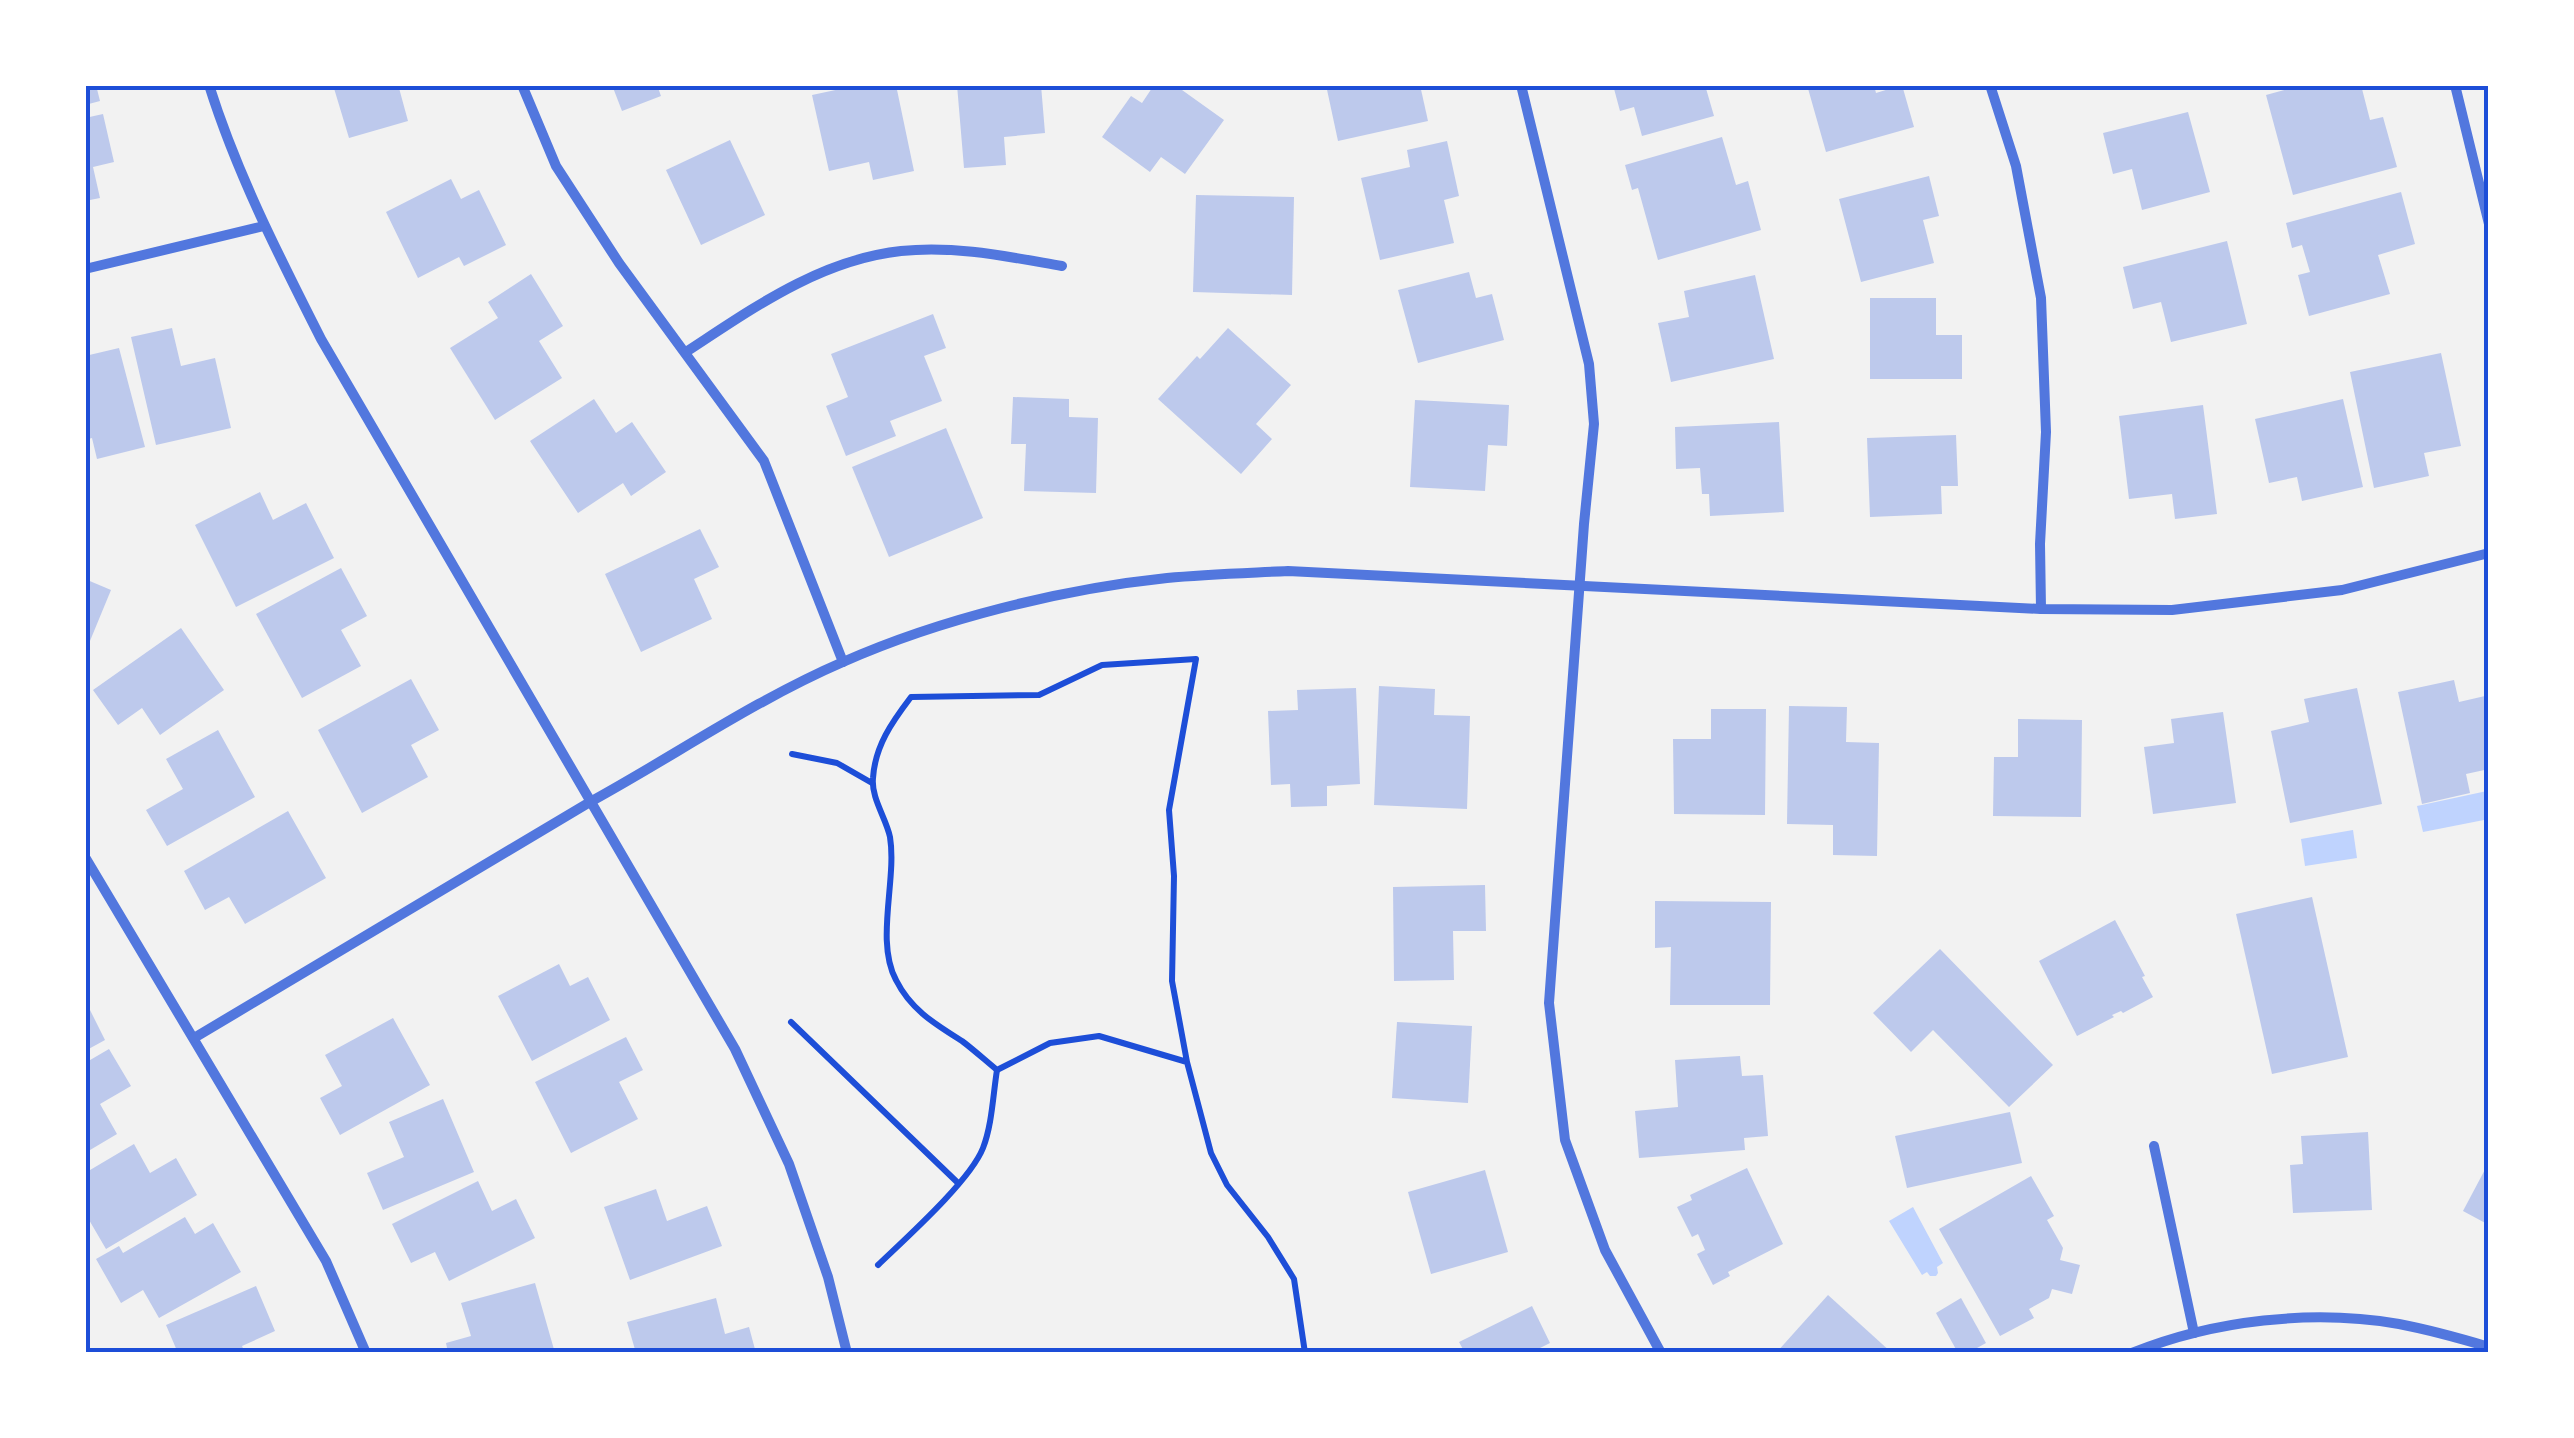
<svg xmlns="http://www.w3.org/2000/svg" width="2574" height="1438" viewBox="0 0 2574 1438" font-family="Roboto,sans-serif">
<rect width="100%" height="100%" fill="#f2f2f2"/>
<g fill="#bfd3fe">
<path d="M2487,791L2489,819L2423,832L2417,806Z"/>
<path d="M2353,830L2357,858L2305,866L2301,839Z"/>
<path d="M1913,1207L1943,1263L1937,1267L1938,1273L1936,1276H1930L1927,1272L1922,1275L1889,1221Z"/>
</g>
<g fill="#bdc9ec">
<path d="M85,85H96L100,101L85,105Z"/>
<path d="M333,85H407L399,88L408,121L349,138Z"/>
<path d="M612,85H657L661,96L622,111Z"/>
<path d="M859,85H896L914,171L873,180L869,162L829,171L812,95Z"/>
<path d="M957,85H1041L1045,133L1004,137L1006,165L964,168Z"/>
<path d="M1154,85H1175L1224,120L1185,174L1161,157L1150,172L1102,137L1131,96L1142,103Z"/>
<path d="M1326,85H1420L1428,121L1338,141Z"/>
<path d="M1613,85H1705L1714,116L1642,136L1634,107L1620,111Z"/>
<path d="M1807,85H1874L1876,93L1902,85L1914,127L1826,152Z"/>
<path d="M2303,85H2361L2370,120L2383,117L2397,167L2293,195L2266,95Z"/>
<path d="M2188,112L2210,192L2142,210L2132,169L2113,174L2103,133Z"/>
<path d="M103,114L114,162L93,167L100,198L85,201V118Z"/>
<path d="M1722,137L1736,185L1748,181L1761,230L1658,260L1638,188L1632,190L1625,165Z"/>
<path d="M730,140L765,215L701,245L666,170Z"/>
<path d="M1447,141L1459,196L1444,200L1454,243L1380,260L1361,178L1410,167L1407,150Z"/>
<path d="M1929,176L1939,216L1923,220L1934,263L1861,282L1839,199Z"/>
<path d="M451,179L461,199L479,190L506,245L464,266L459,257L418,278L386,212Z"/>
<path d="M2401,192L2415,244L2378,255L2390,294L2309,316L2298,275L2310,272L2302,245L2292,248L2286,223Z"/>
<path d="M1196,195L1294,197L1292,295L1193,292Z"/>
<path d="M2227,241L2247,324L2171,342L2161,302L2133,309L2123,267Z"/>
<path d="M1469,272L1476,298L1492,294L1504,340L1418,363L1398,290Z"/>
<path d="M531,274L563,326L539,341L562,378L495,420L450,348L498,318L488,302Z"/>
<path d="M1755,275L1774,359L1671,382L1658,323L1689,317L1684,291Z"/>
<path d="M1870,298H1936V335H1962V379H1870Z"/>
<path d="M933,314L946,348L924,356L942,401L890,421L896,436L846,456L826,406L848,397L831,354Z"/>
<path d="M172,328L181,366L215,358L231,428L156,445L131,337Z"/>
<path d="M1228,328L1291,385L1256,424L1272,439L1241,474L1158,399L1197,356L1200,359Z"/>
<path d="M119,348L145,447L97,459L92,438L85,440V356Z"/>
<path d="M2441,353L2461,446L2424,453L2429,476L2374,488L2350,372Z"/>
<path d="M1013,397L1069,399V417L1098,418L1096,493L1024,491L1026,444H1011Z"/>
<path d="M594,399L616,433L632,422L666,472L631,496L623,483L578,513L530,441Z"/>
<path d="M2343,399L2363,487L2302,501L2297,477L2269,483L2255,419Z"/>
<path d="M1415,400L1509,405L1507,446L1488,445L1485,491L1410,487Z"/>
<path d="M2203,405L2217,514L2175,519L2172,494L2129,499L2119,416Z"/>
<path d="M1779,422L1784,512L1710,516L1709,494H1702L1700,468L1676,469L1675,427Z"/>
<path d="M946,428L983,518L889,557L852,467Z"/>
<path d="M1956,435L1958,486H1941L1942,514L1870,517L1867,438Z"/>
<path d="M260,492L273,520L306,503L334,558L236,607L195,525Z"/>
<path d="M700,529L719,567L694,579L712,619L641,652L605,574Z"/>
<path d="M341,568L367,616L341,630L361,666L302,698L256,614Z"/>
<path d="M85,579L111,590L85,653Z"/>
<path d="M181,628L224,690L160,735L142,708L118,725L93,690Z"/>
<path d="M411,679L439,730L411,745L428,777L362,813L318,730Z"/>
<path d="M2454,680L2459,702L2485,696L2489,714V769L2466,774L2470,793L2422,804L2398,692Z"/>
<path d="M1379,686L1435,689L1434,715L1470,716L1467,809L1374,805Z"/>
<path d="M1356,688L1360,784L1327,786V806L1291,807L1290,784L1271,785L1268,711L1298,710L1297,690Z"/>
<path d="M2357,688L2382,804L2290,823L2271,731L2309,722L2304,699Z"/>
<path d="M1789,706L1847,707L1846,742L1879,743L1877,856L1833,855V825L1787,824Z"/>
<path d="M1711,709H1766L1765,815L1674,814L1673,739H1711Z"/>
<path d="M2223,712L2236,803L2153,814L2144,747L2174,743L2171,719Z"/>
<path d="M2018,719L2082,720L2081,817L1993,816L1994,757H2018Z"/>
<path d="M218,730L255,797L167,846L146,810L183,789L166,759Z"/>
<path d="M288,811L326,878L245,924L229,897L205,910L184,871Z"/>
<path d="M1485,885L1486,931H1453L1454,980L1394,981L1393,887Z"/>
<path d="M2312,897L2348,1057L2272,1074L2236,914Z"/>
<path d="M1655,901L1771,902L1770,1005H1670L1671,947L1655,948Z"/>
<path d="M2115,920L2145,976L2142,977L2153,997L2123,1013L2121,1011L2112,1015L2114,1017L2077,1036L2039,961Z"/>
<path d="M1940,949L2053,1065L2009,1107L1933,1030L1911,1052L1873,1013Z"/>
<path d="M559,964L570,986L588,977L610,1020L532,1061L498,996Z"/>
<path d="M85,1000L105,1040L85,1051Z"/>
<path d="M393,1018L430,1085L340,1135L320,1098L342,1086L325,1055Z"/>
<path d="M1397,1022L1472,1026L1468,1103L1392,1098Z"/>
<path d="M626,1037L643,1070L619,1082L638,1119L571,1153L535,1082Z"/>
<path d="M109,1049L131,1086L100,1104L117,1134L85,1153V1063Z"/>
<path d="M1740,1056L1742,1076L1763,1075L1768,1136L1744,1138L1745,1150L1639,1158L1635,1111L1678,1107L1675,1060Z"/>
<path d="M443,1099L474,1172L383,1210L367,1173L404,1157L389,1122Z"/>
<path d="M2010,1112L2022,1163L1907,1188L1895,1136Z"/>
<path d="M2368,1132L2372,1210L2293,1213L2290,1165L2303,1164L2301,1136Z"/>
<path d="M134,1144L150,1173L176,1158L197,1195L106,1249L85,1213V1173Z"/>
<path d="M2489,1162V1225L2463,1211Z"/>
<path d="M1747,1168L1783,1244L1728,1272L1730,1276L1713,1285L1697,1254L1705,1250L1698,1234L1692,1237L1677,1207L1692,1200L1690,1195Z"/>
<path d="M1485,1170L1508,1252L1431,1274L1408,1192Z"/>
<path d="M2031,1176L2054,1216L2047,1220L2063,1248L2060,1260L2080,1265L2072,1294L2052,1289L2049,1298L2029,1309L2034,1318L2000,1336L1939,1229Z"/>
<path d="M478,1181L492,1211L516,1199L535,1238L449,1281L435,1252L411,1263L392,1224Z"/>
<path d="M656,1189L667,1221L707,1206L722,1246L630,1280L604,1207Z"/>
<path d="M185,1217L195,1234L213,1223L241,1272L159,1318L143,1290L121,1303L96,1259L119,1246L123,1253Z"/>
<path d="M535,1283L555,1353H448L446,1343L471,1336L461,1303Z"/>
<path d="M256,1286L275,1331L242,1346L245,1353H178L166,1325Z"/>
<path d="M1828,1295L1892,1353H1776Z"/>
<path d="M716,1298L725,1334L749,1327L756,1353H636L627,1322Z"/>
<path d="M1961,1298L1986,1343L1968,1353H1958L1936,1313Z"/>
<path d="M1532,1306L1550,1343L1540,1348L1543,1353H1465L1459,1342Z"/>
</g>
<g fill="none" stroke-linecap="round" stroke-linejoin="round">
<g stroke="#1d4ed8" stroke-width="6">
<path d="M792,754L837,763L872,783"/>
<path d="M791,1022L958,1183"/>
<path d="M1187,1062L1099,1036L1050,1043L997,1070C986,1061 974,1050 962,1041C935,1024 911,1010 896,980C875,941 897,880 890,837C886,818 871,798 873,778C875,746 892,722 911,697L1039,695L1102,665L1196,659L1169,810L1174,876L1172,981L1187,1062L1211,1153L1227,1185L1268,1237L1294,1279L1305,1353"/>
<path d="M878,1265C906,1238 970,1181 983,1148C992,1125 993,1095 997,1070"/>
</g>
<g stroke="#5277de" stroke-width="10">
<path d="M209,85C237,174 279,256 321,339L735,1049L789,1164L828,1277L847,1353"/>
<path d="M522,85L556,166L619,263L764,461L843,662"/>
<path d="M1521,85L1589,364L1594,424L1584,524L1549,1003L1565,1140L1605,1250L1661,1353"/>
<path d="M1990,85L2016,166L2041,298L2046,432L2040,544L2041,609"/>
<path d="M2455,85L2489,224"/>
<path d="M85,269L264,226"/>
<path d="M686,352C752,309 819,260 901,251C955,245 1010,257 1062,266"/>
<path d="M85,857L326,1261L366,1353"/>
<path d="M194,1038L590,802C674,756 755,700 843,662C940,619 1062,589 1167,578C1207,574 1248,573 1288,571L2041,609L2172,610L2342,590L2489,553"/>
<path d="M2154,1146L2194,1333"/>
<path d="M2132,1353C2214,1320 2312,1309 2399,1324C2430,1330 2459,1338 2489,1347"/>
</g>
</g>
<rect width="2574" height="1438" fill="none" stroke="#ffffff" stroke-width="175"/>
<rect x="88" y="88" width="2398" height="1262" fill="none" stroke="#1d4ed8" stroke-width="4"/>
</svg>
